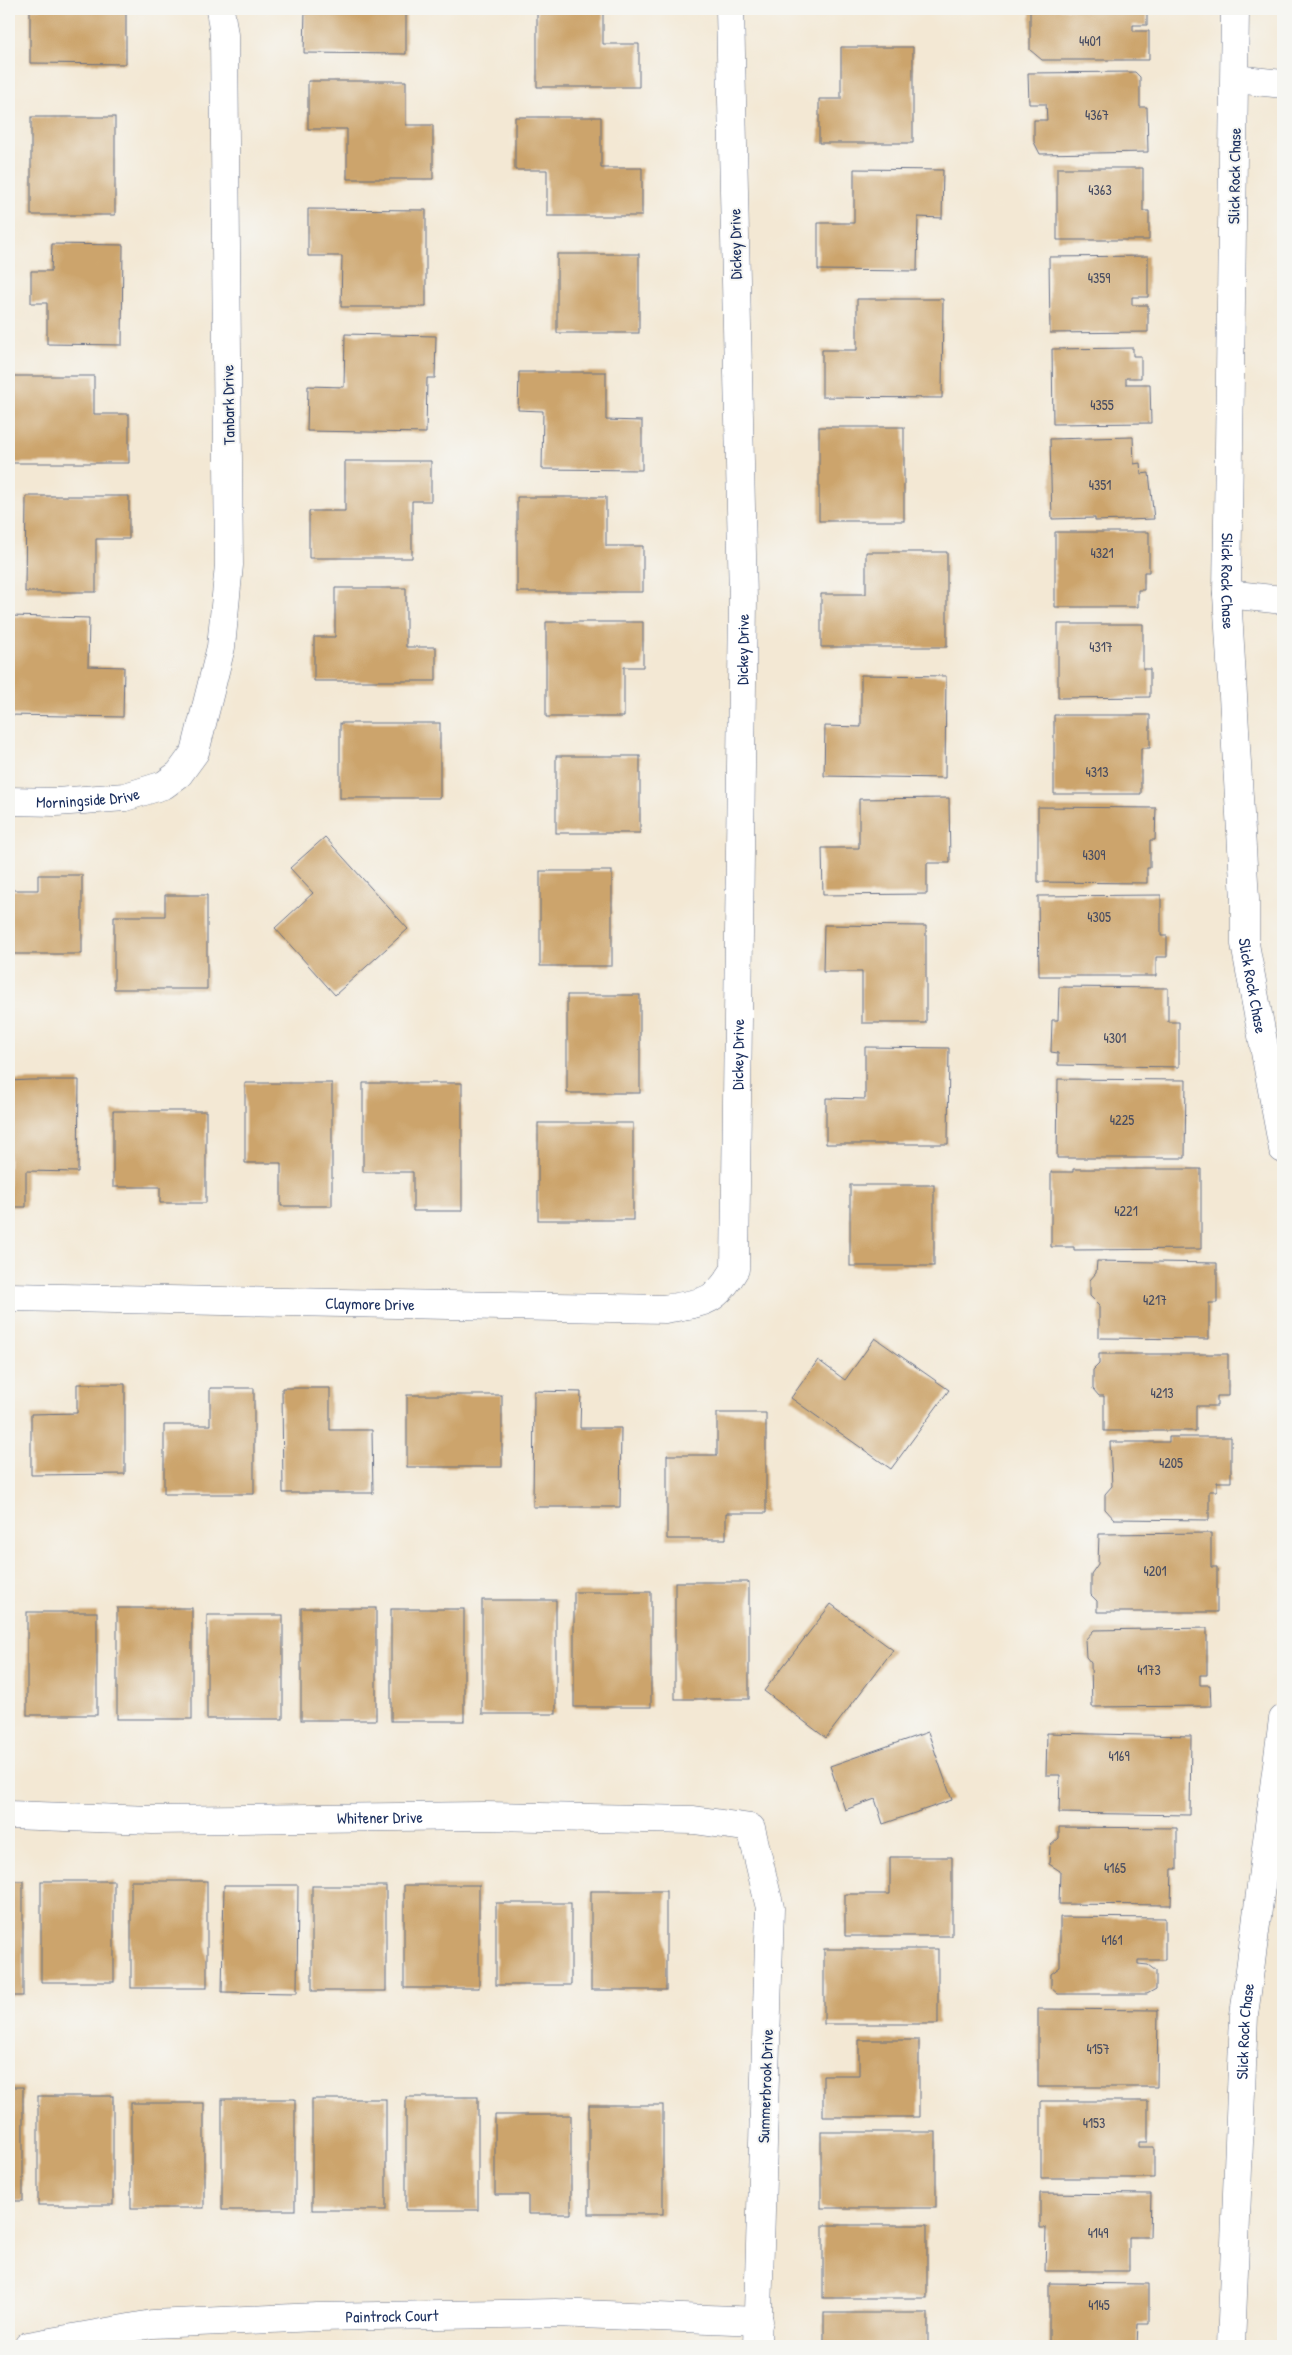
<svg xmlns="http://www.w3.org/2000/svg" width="1292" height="2355" viewBox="0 0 1292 2355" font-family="'Patrick Hand',sans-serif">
<rect width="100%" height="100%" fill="#f6f6f2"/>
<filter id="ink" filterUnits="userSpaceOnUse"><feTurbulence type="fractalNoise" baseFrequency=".02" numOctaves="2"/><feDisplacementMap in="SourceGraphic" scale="10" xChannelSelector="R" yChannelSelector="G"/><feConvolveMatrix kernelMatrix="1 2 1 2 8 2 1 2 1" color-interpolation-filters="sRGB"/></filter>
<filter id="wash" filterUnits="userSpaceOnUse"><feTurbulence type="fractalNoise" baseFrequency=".0096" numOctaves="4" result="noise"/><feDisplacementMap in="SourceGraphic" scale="20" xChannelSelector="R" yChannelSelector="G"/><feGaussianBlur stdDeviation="1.12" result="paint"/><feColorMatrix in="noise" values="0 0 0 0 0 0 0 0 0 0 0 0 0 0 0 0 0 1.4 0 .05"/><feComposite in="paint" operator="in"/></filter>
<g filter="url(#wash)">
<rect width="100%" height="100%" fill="#f3e8d4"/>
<g id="blocks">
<g fill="#cca46c">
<path d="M30,9H126V64L30,63Z"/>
<path d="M305,9H406V54L304,53Z"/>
<path d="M537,9H603V44H639V87H537Z"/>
<path d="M1030,9H1147V25H1133V31H1149V60H1042L1030,50Z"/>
<path d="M841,47H913V143H819V99H841Z"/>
<path d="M1135,72L1140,77V107H1147L1148,152L1040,154L1034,142V120H1047L1046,104H1029L1028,73Z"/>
<path d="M308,81H406V125H433V179H347V129H308Z"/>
<rect x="31" y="117" width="84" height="98"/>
<path d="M515,117H601V168H642V216H547V170H515Z"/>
<path d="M1057,168H1143V211H1149V240H1057Z"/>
<path d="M854,169L943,170L942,218L918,217L917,271L818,270V223H854Z"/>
<path d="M308,209L426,210V307H341L342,256H308Z"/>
<path d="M52,244L123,245L122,345L47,344V303H31V271H51Z"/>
<rect x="557" y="254" width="82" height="79"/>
<path d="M1148,256V297H1132V305H1148V332L1050,333L1049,257Z"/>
<path d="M857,299H943L942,398L822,397V350H857Z"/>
<path d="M345,334L436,336L435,378H427L426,433L307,431L308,386L344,387Z"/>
<path d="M1133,348V356H1141V378H1126V384H1150L1151,423L1053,424L1052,349Z"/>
<path d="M519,372H606V420L642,421V470L542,469L543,411L518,410Z"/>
<path d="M9,376H94V414H129V463H9Z"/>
<rect x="819" y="427" width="85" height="94"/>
<path d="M1133,437L1134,464L1140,463L1141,474L1149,473L1154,519L1095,521V518L1052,519L1050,439Z"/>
<path d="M345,461H431V501H412V558H309V511H345Z"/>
<path d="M26,496H129V539H96V592H25Z"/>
<path d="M517,497H606V546H643V592H517Z"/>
<path d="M1055,532H1149V572H1144V590H1138V607H1055Z"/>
<path d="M866,552H947V647H821V594H866Z"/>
<path d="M335,588H406V647H436V681H314V637H335Z"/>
<path d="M10,616L89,618L88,666L124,667L123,717L9,715Z"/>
<path d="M546,622H643V667H624V717H546Z"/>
<path d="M1058,624H1143V669H1150V697L1058,698Z"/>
<path d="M861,675L946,676L945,778L824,776L825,726L861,727Z"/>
<path d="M1054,715H1150V748H1141V794H1054Z"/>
<rect x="340" y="723" width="100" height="75"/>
<rect x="556" y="756" width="84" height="77"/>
<path d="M949,798L950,863H927V894L823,895L822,848H859V799Z"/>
<path d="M1038,807L1156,808L1155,840H1150V868H1147V883L1038,882Z"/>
<path d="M325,837L408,929L335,995L275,928L313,893L290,868Z"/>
<rect x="540" y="871" width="72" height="95"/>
<path d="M38,875H82V954H9V890H38Z"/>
<path d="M165,895H207V989H114V916H165Z"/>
<path d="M1161,895V936H1167V957H1156V976H1039L1038,896Z"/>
<path d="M824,925L926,926V1023H862V972H823Z"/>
<path d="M1059,987L1168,988V1022H1179V1067L1058,1065V1053L1051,1052L1052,1020H1058Z"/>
<rect x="567" y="995" width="73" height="98"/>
<path d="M865,1047L949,1048L948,1144H826V1098L865,1099Z"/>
<path d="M1058,1079L1186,1080L1185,1158H1057Z"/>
<path d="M29,1080H79L78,1172L26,1171V1207H9V1081Z"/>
<path d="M245,1083H332V1206H281V1163H245Z"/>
<path d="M363,1083H462V1211H413V1172H363Z"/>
<path d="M113,1111H206V1203H160V1187H113Z"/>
<rect x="538" y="1123" width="95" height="97"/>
<path d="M1073,1169H1201V1249L1074,1250V1247H1051V1172H1073Z"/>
<rect x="850" y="1185" width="84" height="81"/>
<path d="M1097,1261L1217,1263V1303H1209V1339L1099,1338V1305L1090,1296V1280L1096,1273Z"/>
<path d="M875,1338L949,1390L891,1469L791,1398L818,1360L845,1380Z"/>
<path d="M1099,1354H1228V1396H1217V1406H1196V1431H1104V1396H1099L1093,1389V1370L1099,1364Z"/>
<path d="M77,1384H125V1474L31,1475V1414L77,1413Z"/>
<path d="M210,1388H254V1494H164V1425H210Z"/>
<path d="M282,1388H330V1430H372L373,1493H283Z"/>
<path d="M534,1391L581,1392L580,1428H621L620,1507H533Z"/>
<rect x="407" y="1395" width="95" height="72"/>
<path d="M717,1413H766V1513H726V1539H667V1455H717Z"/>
<path d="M1169,1437H1231V1482H1217V1491H1209V1520L1114,1519L1105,1509V1494L1112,1486L1110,1442H1169Z"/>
<path d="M1211,1533V1567H1217V1612H1097V1601L1091,1595V1574L1098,1564L1099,1534Z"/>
<rect x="675" y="1582" width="74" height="117"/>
<rect x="574" y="1592" width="77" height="115"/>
<rect x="482" y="1600" width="74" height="114"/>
<path d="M831,1604L893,1650L826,1738L764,1691Z"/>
<rect x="117" y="1608" width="75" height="111"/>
<rect x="301" y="1608" width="75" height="112"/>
<rect x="391" y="1609" width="73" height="112"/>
<rect x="27" y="1612" width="70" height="103"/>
<rect x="207" y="1615" width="76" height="104"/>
<path d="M1207,1628V1675H1200V1685H1210L1211,1706L1092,1707L1091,1663L1086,1657L1085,1640L1094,1630Z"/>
<path d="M928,1732L952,1800L883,1824L875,1799L845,1810L830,1766Z"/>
<path d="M1047,1733L1191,1736L1190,1815L1059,1813L1060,1775H1046Z"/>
<path d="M1059,1827L1177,1828V1869H1172L1171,1905L1059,1904L1060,1871L1049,1864L1050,1846L1059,1838Z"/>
<path d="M890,1857H952V1936H845V1894H890Z"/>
<rect x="9" y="1881" width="14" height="115"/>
<rect x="41" y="1881" width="73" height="101"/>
<rect x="131" y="1881" width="76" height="107"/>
<path d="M224,1885H298L297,1993L222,1992Z"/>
<rect x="404" y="1885" width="75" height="103"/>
<rect x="312" y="1886" width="74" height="105"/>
<rect x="591" y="1891" width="75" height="99"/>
<rect x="496" y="1903" width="75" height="82"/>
<path d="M1060,1917L1165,1918V1960H1138V1964L1148,1965L1156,1971V1989L1147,1994H1058L1051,1988V1974L1060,1967Z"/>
<rect x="824" y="1949" width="114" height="75"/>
<path d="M1038,2009L1158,2010L1157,2087H1038Z"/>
<path d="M859,2040H919V2117H823V2075H859Z"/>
<rect x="9" y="2087" width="14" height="114"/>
<rect x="38" y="2096" width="75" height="109"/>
<rect x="406" y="2097" width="72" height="113"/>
<rect x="222" y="2099" width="73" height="111"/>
<rect x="312" y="2099" width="74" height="111"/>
<path d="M1041,2101H1148V2142H1139V2147H1154V2178H1041Z"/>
<rect x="131" y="2103" width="73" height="105"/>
<rect x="589" y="2105" width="74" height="109"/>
<path d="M495,2115H571V2214H528V2195H495Z"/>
<rect x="821" y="2132" width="115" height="76"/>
<path d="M1040,2193L1151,2194L1150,2237H1129V2271H1045L1046,2228H1040Z"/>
<rect x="823" y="2225" width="104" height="73"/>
<path d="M1049,2283L1149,2284V2324H1138L1137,2346H1049Z"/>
<rect x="824" y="2313" width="104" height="33"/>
</g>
</g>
</g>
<g filter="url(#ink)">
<use href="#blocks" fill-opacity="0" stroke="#677087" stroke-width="1"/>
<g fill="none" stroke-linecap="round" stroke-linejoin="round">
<defs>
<g id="street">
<path id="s1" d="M1235,9L1227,594L1245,899V944L1283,1149"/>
<path d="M1235,79L1283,84"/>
<path d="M1227,594L1283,600"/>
<path id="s2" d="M9,801L56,802L125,797L164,785L179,774L195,752L221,647L229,565L224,35L220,9"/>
<path id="s3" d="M9,1297L665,1309C703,1302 714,1305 735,1269L743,599L730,9"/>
<path id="s4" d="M9,1815L152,1820L483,1816L694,1820L751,1828L770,1908L757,2346"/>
<path id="s5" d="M28,2346L152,2324L317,2317L555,2313L759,2321"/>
<path id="s6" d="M1231,2346L1244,2015L1283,1719"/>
</g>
</defs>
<use href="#street" stroke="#677087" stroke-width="29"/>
<use href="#street" stroke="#fff" stroke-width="28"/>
</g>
</g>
<g text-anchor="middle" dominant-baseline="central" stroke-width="4" stroke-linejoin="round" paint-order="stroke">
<g font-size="14" fill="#474c62">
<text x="1090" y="40">4401</text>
<text x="1097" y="114">4367</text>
<text x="1100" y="189">4363</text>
<text x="1099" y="277">4359</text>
<text x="1102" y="404">4355</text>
<text x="1100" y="484">4351</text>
<text x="1102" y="552">4321</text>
<text x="1101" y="646">4317</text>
<text x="1097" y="771">4313</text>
<text x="1094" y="854">4309</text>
<text x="1099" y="916">4305</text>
<text x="1115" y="1037">4301</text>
<text x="1122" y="1119">4225</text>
<text x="1126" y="1210">4221</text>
<text x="1155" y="1299">4217</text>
<text x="1162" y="1392">4213</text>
<text x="1171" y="1462">4205</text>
<text x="1155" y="1570">4201</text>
<text x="1149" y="1669">4173</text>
<text x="1119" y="1755">4169</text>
<text x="1115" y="1867">4165</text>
<text x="1112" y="1939">4161</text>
<text x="1098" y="2048">4157</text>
<text x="1094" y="2122">4153</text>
<text x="1098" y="2232">4149</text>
<text x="1099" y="2304">4145</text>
</g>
<g font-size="16" fill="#1b2f5e" stroke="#f6f6f2">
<text transform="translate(1234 176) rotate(-89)">Slick Rock Chase</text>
<text transform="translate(735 244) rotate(-91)">Dickey Drive</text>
<text transform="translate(228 405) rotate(-91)">Tanbark Drive</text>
<text stroke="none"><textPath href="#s1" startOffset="572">Slick Rock Chase</textPath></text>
<text stroke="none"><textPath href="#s3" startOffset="1361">Dickey Drive</textPath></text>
<text stroke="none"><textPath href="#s2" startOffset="79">Morningside Drive</textPath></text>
<text stroke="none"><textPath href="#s1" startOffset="978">Slick Rock Chase</textPath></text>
<text stroke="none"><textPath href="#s3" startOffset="956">Dickey Drive</textPath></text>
<text stroke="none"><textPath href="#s3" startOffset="361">Claymore Drive</textPath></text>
<text stroke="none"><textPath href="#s4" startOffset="371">Whitener Drive</textPath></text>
<text stroke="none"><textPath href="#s6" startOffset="315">Slick Rock Chase</textPath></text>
<text transform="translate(765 2086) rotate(-88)">Summerbrook Drive</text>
<text stroke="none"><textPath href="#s5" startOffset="366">Paintrock Court</textPath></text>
</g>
</g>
<rect width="1292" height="2355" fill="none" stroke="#f6f6f2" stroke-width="30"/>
</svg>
